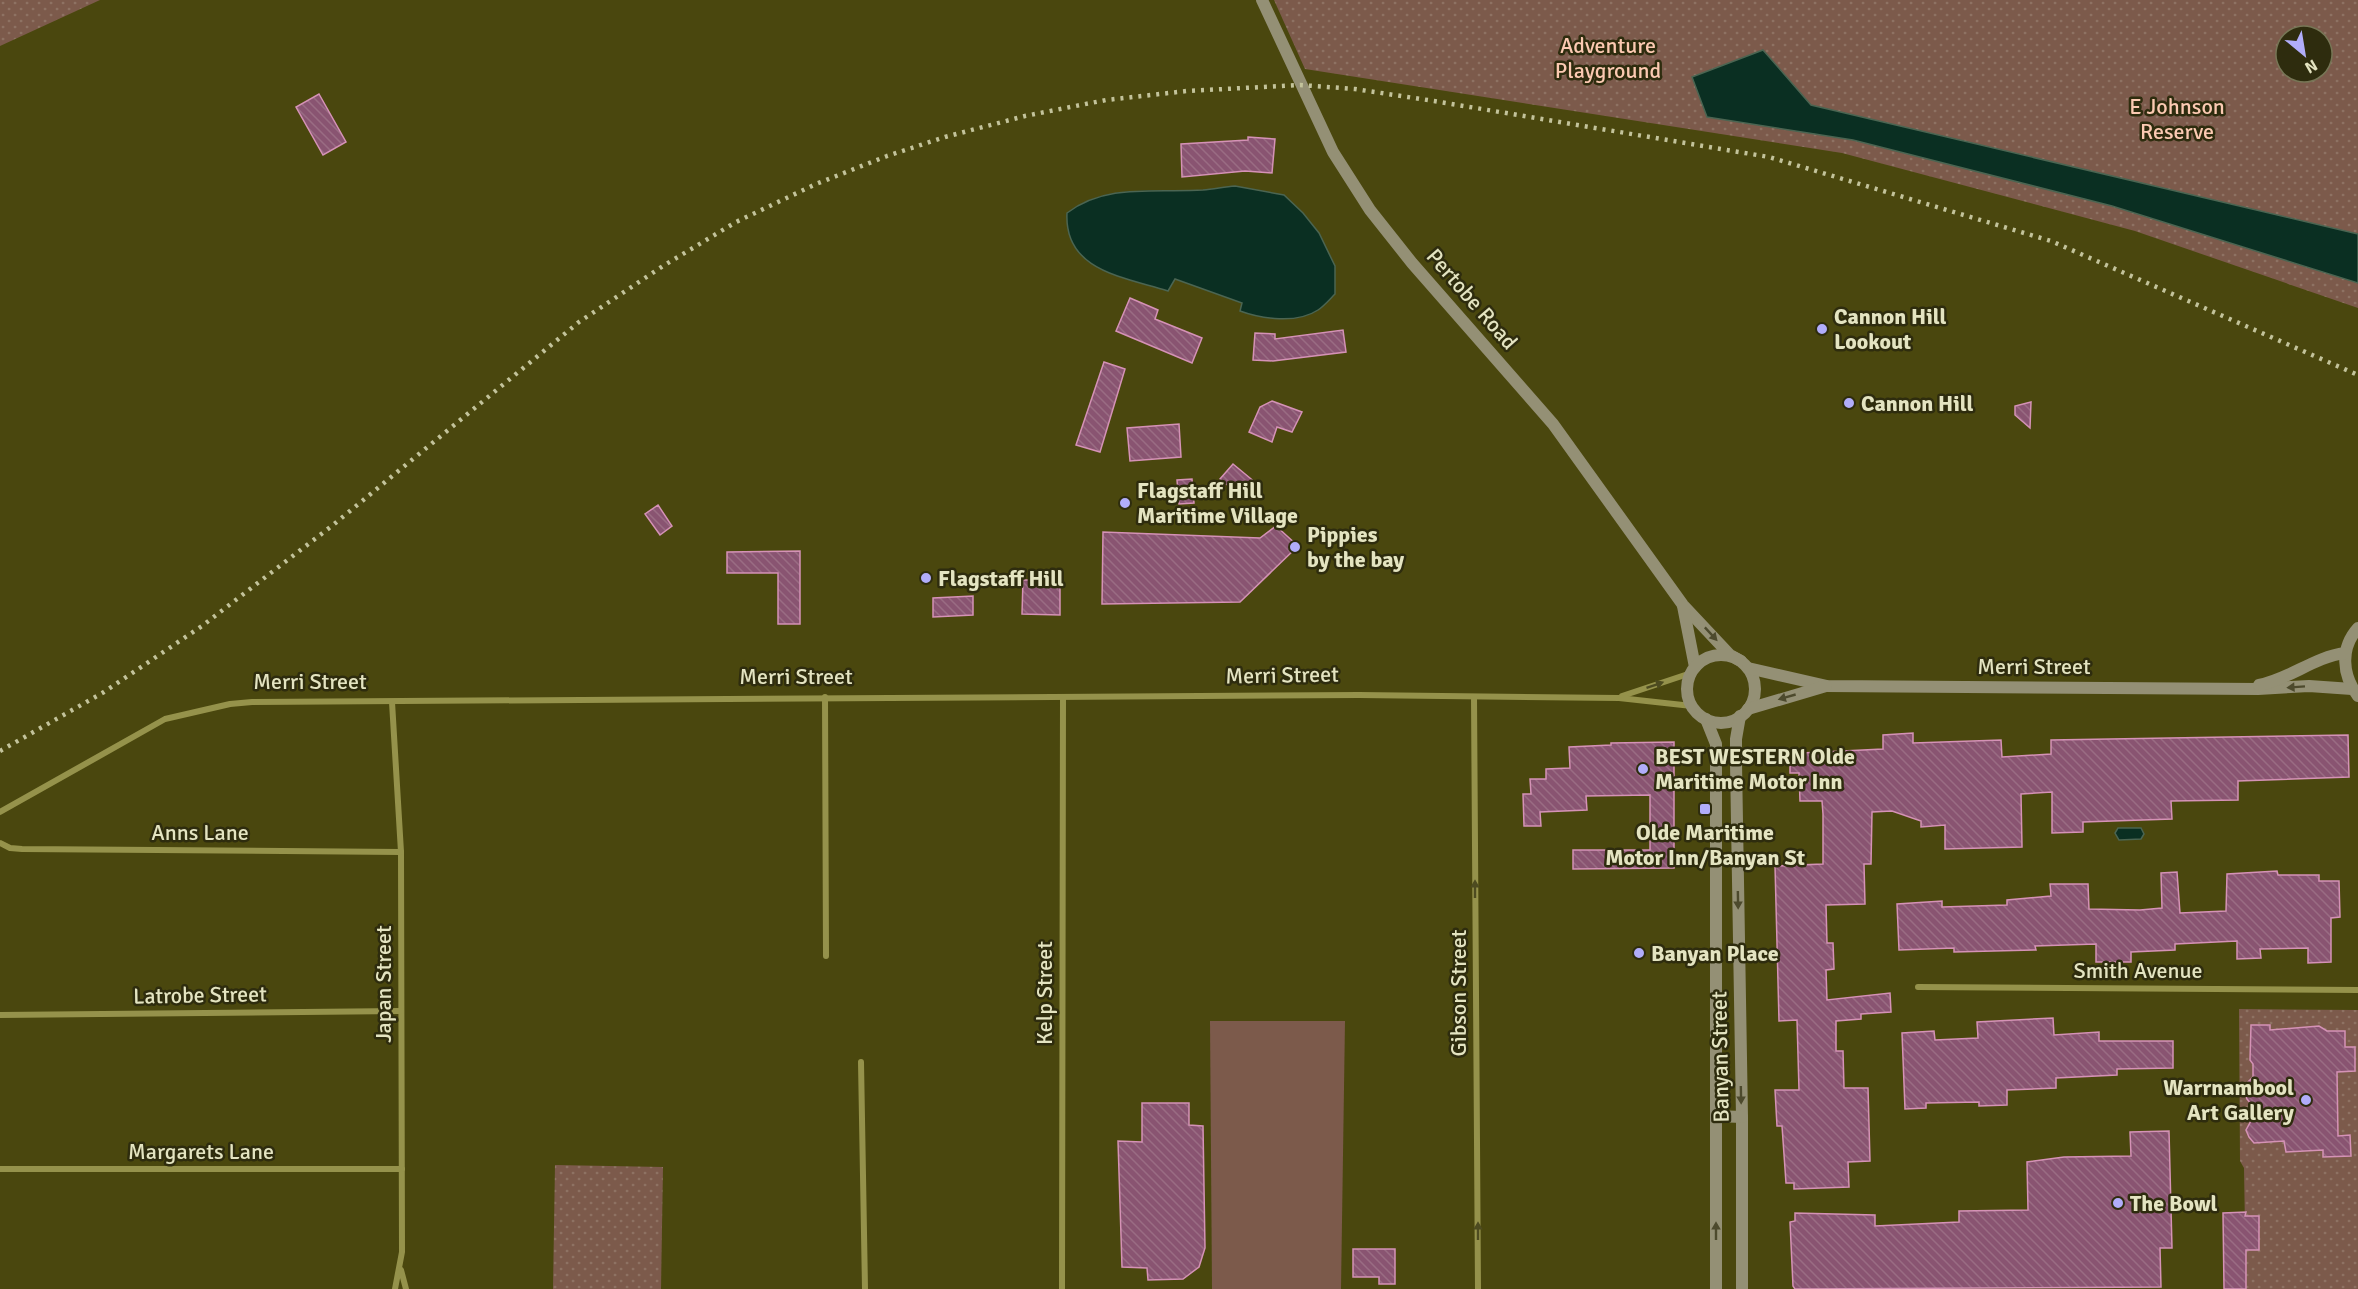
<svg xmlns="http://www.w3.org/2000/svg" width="2358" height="1289" viewBox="0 0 2358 1289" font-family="Signika,sans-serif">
<defs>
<pattern id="park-dots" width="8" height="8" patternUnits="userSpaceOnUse" patternTransform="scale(1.5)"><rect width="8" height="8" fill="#7c5a4b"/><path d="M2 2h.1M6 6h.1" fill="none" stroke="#8e7263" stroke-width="1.8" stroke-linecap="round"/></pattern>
<pattern id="building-back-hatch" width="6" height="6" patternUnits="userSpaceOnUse" patternTransform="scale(1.5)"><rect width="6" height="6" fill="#895471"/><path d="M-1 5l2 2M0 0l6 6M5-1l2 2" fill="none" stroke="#9a6c83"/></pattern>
</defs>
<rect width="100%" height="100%" fill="#4a470e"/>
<g fill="url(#park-dots)" fill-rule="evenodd">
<path d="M0,0H100L0,46Z"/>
<path d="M1274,0H2358V308L2135,231L1842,153L1305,69ZM2286,36H2322V72H2286Z"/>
<path d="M2239,1009L2358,1010V1289H2246L2244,1168L2240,1161Z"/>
<path d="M555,1165L663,1167L661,1289H553Z"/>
</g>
<path fill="#7c5a4b" d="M1210,1021H1345L1341,1289H1212Z"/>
<g fill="#0a2f22" stroke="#4b6552" stroke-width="1.5">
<path d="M1763,50L1811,105L2358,234V283L2112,206L1853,140L1707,117L1692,77Z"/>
<path d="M1235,186L1284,195L1303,213L1319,233L1335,266V294C1330,299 1324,306 1318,310C1297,324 1262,319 1240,311L1242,303L1175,279L1168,291C1124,277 1064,271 1067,213C1106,183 1156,193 1203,190C1214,189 1224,187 1235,186Z"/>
<path d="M2118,828H2141L2144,834L2141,839L2119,840L2115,833Z"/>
</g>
<g fill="url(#building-back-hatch)" stroke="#d592b6" stroke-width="1.5">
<path d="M319,94L346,142L323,155L296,107Z"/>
<path d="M1248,137L1275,139L1272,173L1245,171L1182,177L1181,144L1248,140Z"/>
<path d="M1130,298L1158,310L1155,319L1202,338L1192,363L1116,331Z"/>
<path d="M1343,330L1346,352L1273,361L1253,360L1255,333L1275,334V339Z"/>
<path d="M1104,362L1125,369L1100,452L1076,445Z"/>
<path d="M1272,401L1302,412L1292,432L1277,427L1272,442L1249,432L1260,407Z"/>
<path d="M2031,402L2030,428L2015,415V406Z"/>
<path d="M1179,424L1181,457L1130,461L1127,428Z"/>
<path d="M1233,464L1256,483L1243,498L1220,479Z"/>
<path d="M1192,479L1194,503L1179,504L1177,480Z"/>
<path d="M658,505L672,526L660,535L645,514Z"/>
<path d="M1276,526L1298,546L1240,602L1102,604L1103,532L1260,538Z"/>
<path d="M800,551V624H778V573H727V552Z"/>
<path d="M1023,580H1060V615L1022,614Z"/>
<path d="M973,596V615L933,617V598Z"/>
<path d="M1913,733V743L2001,740L2002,757L2051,754V740L2348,735L2349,777L2238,781V800L2171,801L2172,819L2083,822V832L2052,833V792L2021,794L2022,847L1945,849V825L1921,827V821L1892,811L1872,812L1871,864H1864L1865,904L1826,905L1827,943H1833L1834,969L1826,970L1827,1000L1890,993L1891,1012L1861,1014V1019L1836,1021V1051H1843L1844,1088H1868L1870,1161L1848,1162L1849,1187L1794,1189V1183H1786L1782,1126H1777L1775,1090H1799L1797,1020L1779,1021L1775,866L1823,864V814L1822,801H1800L1799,773H1790V759L1802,758V753L1883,749V735Z"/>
<path d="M1674,742V868L1573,869V850H1650V795L1586,796L1587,810L1540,812L1541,826H1524L1523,794H1531L1530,779H1546V769L1570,768L1569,747L1611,745V743Z"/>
<path d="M2277,871L2278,875H2319V881H2339L2340,917L2331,918V962L2308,963V948L2260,949L2261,958L2237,959V941L2175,944V950L2131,952V962H2096V944L2035,946L2036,950L1954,952V948L1899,950L1897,904L1942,901V907L2007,905V900L2051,896L2050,884H2088L2089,909L2140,910L2162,908L2161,873L2177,872L2180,913L2226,911L2227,874Z"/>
<path d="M2053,1018L2054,1035L2099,1032V1041H2173V1068L2117,1069V1075L2056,1078V1088L2007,1090V1105L1979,1106V1102L1926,1103V1108L1905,1109L1902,1033L1934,1031L1935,1040L1978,1038L1977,1022Z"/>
<path d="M2251,1025H2270V1030L2319,1026L2327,1031H2345V1047H2355V1071L2337,1072L2338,1136L2350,1135L2351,1156L2323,1157V1150L2286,1152L2284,1141L2254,1143L2249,1137L2246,1130L2252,1119V1105L2247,1099L2244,1091L2247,1083L2253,1077V1064L2250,1060Z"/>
<path d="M1142,1103H1189V1125L1203,1126L1205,1248L1199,1267L1183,1279L1148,1280L1147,1268L1122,1267L1118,1141L1142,1142Z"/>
<path d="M2169,1131L2172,1248H2160L2161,1287L1795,1289L1793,1286L1790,1222L1795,1221V1213L1875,1215V1226L1959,1222V1211L2028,1210L2027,1162L2064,1157L2131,1156L2130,1132Z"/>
<path d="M2246,1212L2245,1216H2259V1250H2246V1289H2224L2223,1213Z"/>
<path d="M1353,1249H1395V1284H1379V1277H1353Z"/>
</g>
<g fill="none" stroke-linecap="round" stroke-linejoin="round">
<g stroke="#95924b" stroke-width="6">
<path d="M1622,696L1691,673"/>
<path d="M825,697L826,956"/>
<path d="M1474,697L1478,1289"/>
<path d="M392,702L401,852L402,1252L395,1289"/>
<path d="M0,812L165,719L230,704L252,702L1359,695L1619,698L1692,706"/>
<path d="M0,843L10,848L22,849L401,852"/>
<path d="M1918,987L2358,990"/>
<path d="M0,1015L401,1011"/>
<path d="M861,1062L865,1289"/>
<path d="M0,1169H402"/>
<path d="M401,1270L406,1289"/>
<path d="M1062,1289L1063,697"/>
</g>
<g stroke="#949075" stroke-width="12">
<path d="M1262,0L1333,152L1370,210L1412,263L1553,424L1683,605L1730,655L1741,661"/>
<path d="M1683,606L1695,667"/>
<path d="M2358,628C2340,648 2342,675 2358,696"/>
<circle cx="1721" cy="689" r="34"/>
<path d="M1748,668L1827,686L2258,689L2309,686L2352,689"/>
<path d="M2259,685C2290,679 2314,657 2345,653"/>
<path d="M1748,709L1826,686"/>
<path d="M1740,716L1736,739V763L1742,1117V1289"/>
<path d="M1706,719L1716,744V1289"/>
<path d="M1716,1116L1742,1117"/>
</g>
<path stroke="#c3c39b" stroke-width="4.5" stroke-dasharray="3 6" stroke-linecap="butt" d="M0,751L104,692L202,626L333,525L579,322L663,266L736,222L816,184L887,156L945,137L1025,116L1106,100L1187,91L1300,85L1355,89L1434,101L1769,157L2051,241L2358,375"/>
</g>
<defs><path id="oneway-solid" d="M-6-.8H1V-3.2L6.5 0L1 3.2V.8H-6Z" transform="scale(1.5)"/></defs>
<g fill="#4d4a2d">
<use href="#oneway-solid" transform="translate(1711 634) rotate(47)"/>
<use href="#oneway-solid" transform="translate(2296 687) rotate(176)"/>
<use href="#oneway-solid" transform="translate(1787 697) rotate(164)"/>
<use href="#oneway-solid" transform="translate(1738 900) rotate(89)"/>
<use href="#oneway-solid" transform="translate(1741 1095) rotate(89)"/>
<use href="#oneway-solid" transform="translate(1716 1231) rotate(-90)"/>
</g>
<g fill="#4d4b20">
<use href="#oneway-solid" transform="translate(1655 685) rotate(-19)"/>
<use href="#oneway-solid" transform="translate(1475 889) rotate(-90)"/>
<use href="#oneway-solid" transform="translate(1478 1231) rotate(-90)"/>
</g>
<g fill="#b1adfa" stroke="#2e2c0e" stroke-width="2">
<circle cx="1822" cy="329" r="6"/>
<circle cx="1849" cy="403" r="6"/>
<circle cx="1125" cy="503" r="6"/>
<circle cx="1295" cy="547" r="6"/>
<circle cx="926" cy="578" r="6"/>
<circle cx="1643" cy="769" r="6"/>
<rect x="1699" y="803" width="12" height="12" rx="3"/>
<circle cx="1639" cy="953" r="6"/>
<circle cx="2306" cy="1100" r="6"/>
<circle cx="2118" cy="1203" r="6"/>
</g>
<g text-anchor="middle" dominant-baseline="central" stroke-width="5" stroke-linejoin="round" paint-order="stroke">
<g font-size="22" fill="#fccab2" stroke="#2e2c0e">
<text x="1608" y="45">Adventure<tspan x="1608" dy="25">Playground</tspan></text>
<text x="2177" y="106">E Johnson<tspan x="2177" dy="25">Reserve</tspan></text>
</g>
<g font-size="22" fill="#e4e4c1" stroke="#2e2c0e">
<text transform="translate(1472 299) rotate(49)">Pertobe Road</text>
<text x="2034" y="666">Merri Street</text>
<text transform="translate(1282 675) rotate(-1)">Merri Street</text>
<text x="796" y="676">Merri Street</text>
<text x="310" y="681">Merri Street</text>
<text x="200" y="832">Anns Lane</text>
<text x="2138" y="970">Smith Avenue</text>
<text transform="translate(383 984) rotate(-90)">Japan Street</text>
<text transform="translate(1044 993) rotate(-90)">Kelp Street</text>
<text transform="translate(1458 993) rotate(-90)">Gibson Street</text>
<text transform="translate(200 995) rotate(-1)">Latrobe Street</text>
<text transform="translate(1720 1057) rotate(-91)">Banyan Street</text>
<text x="201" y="1151">Margarets Lane</text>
</g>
<g font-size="22" font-weight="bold" fill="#e4e4c1" stroke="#2e2c0e" text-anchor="start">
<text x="1834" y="316">Cannon Hill<tspan x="1834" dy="25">Lookout</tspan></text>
<text x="1861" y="403">Cannon Hill</text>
<text x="1137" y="490">Flagstaff Hill<tspan x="1137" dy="25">Maritime Village</tspan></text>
<text x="1307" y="534">Pippies<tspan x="1307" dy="25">by the bay</tspan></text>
<text x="938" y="578">Flagstaff Hill</text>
<text x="1655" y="756">BEST WESTERN Olde<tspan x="1655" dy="25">Maritime Motor Inn</tspan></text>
<text x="1705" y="832" text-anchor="middle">Olde Maritime<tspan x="1705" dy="25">Motor Inn/Banyan St</tspan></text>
<text x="1651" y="953">Banyan Place</text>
<text x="2294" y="1087" text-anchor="end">Warrnambool<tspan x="2294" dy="25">Art Gallery</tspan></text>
<text x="2130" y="1203">The Bowl</text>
</g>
</g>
<g transform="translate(2304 54) rotate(150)"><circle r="28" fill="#2e2c0e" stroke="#777656" stroke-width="1.5"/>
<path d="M0-4.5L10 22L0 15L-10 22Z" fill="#b1adfa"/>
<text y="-9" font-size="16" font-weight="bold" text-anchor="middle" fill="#e4e4c1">N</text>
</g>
</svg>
